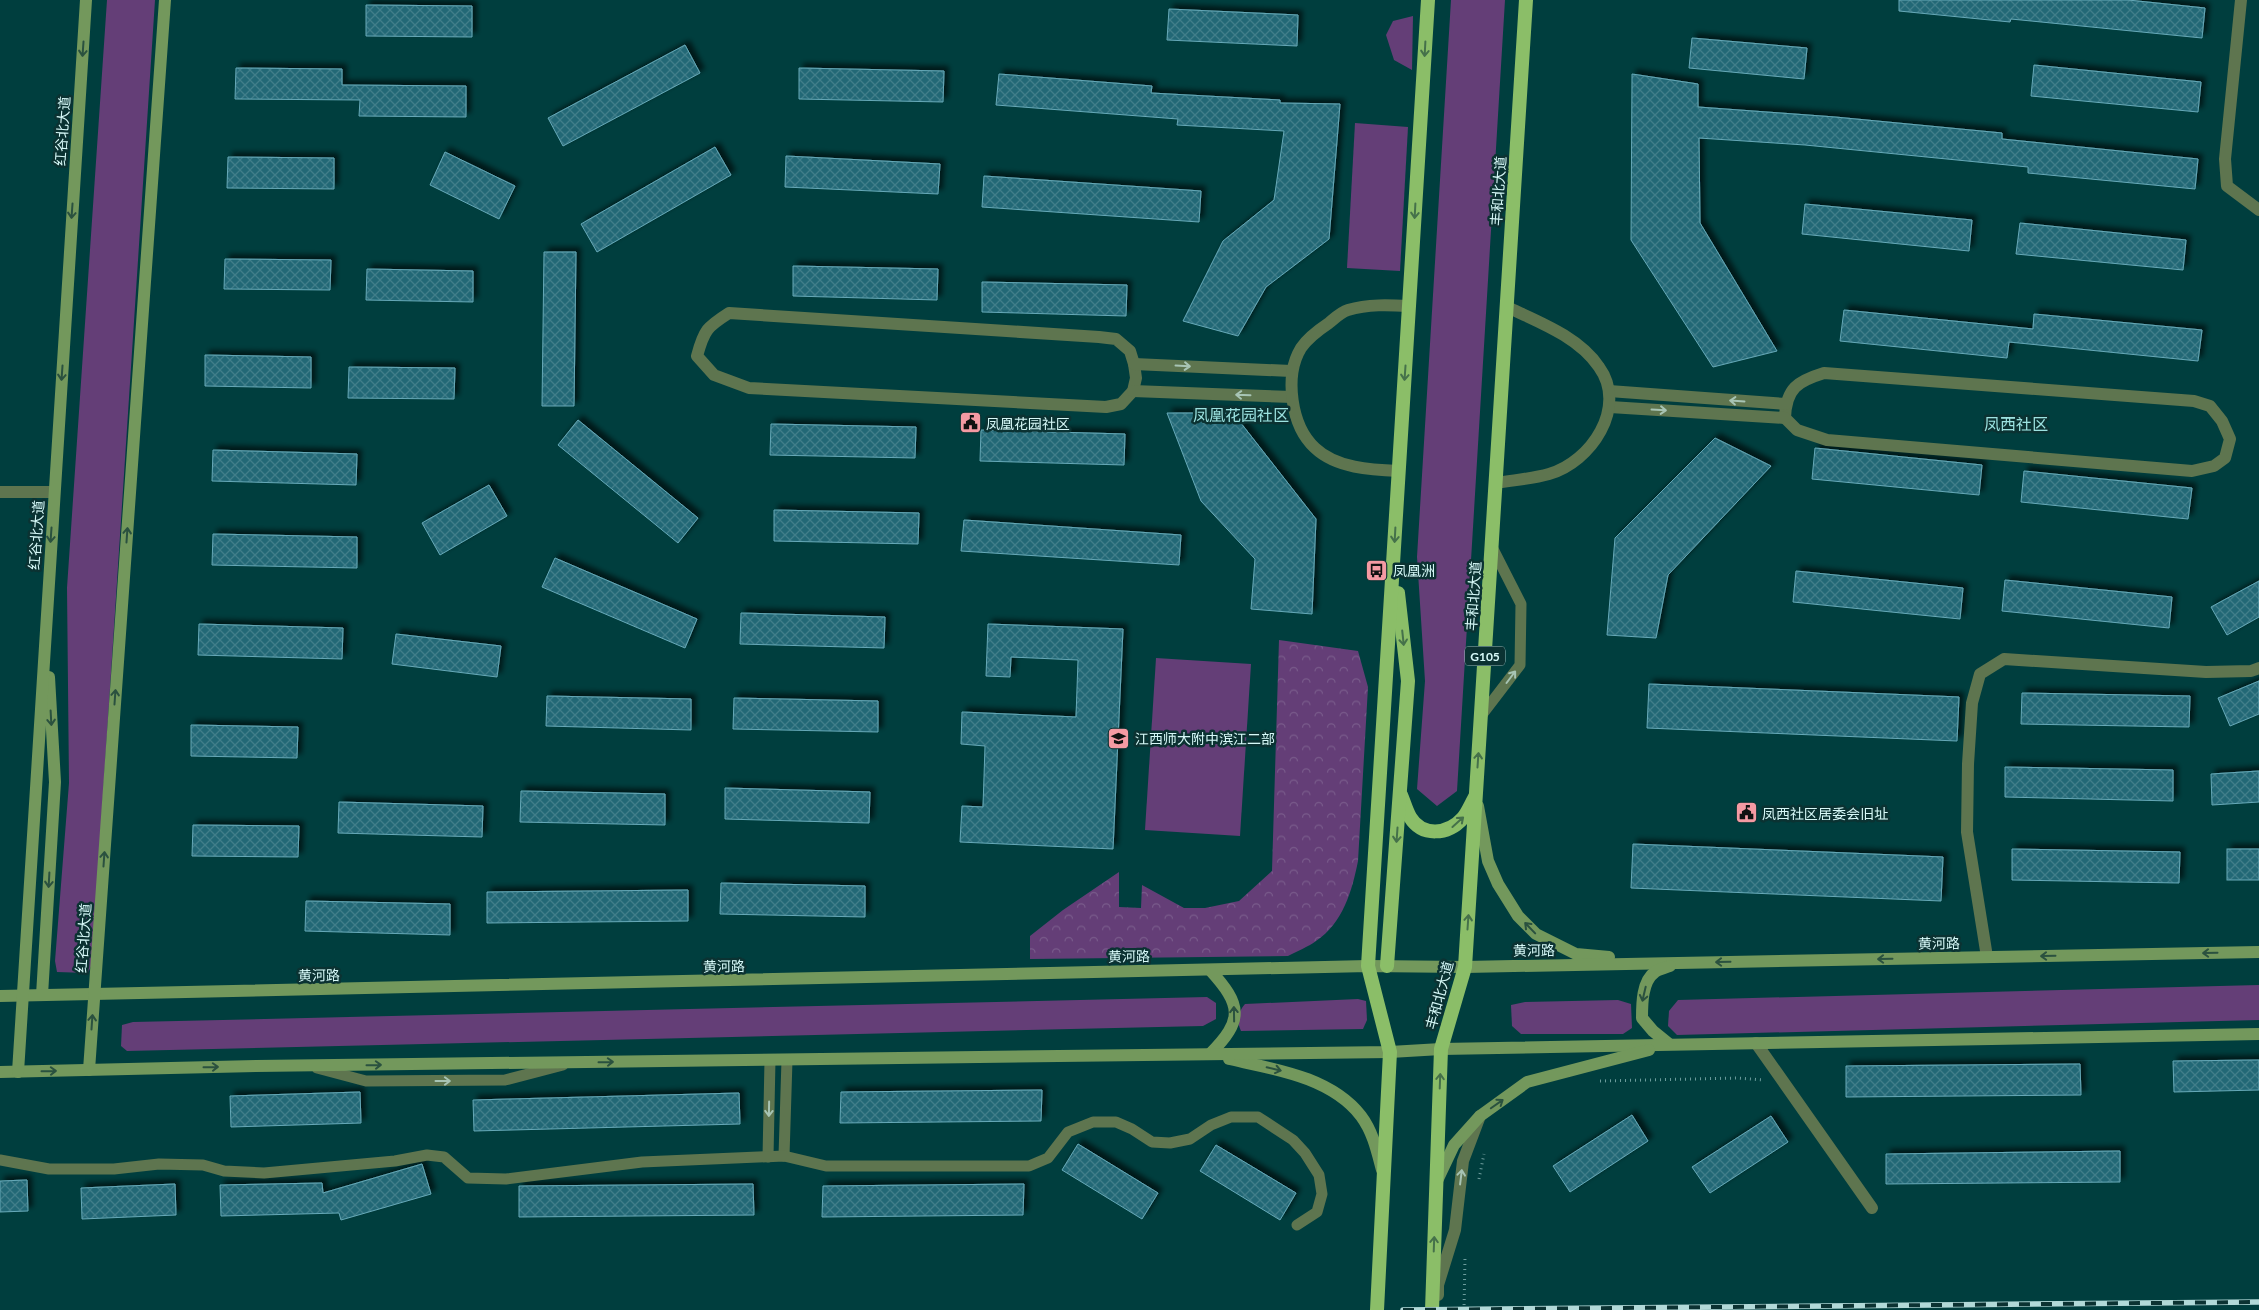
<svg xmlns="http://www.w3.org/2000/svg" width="2259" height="1310" viewBox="0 0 2259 1310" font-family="Lato,'Noto Sans SC',sans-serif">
<defs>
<pattern id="forest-crowns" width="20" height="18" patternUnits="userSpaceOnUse" patternTransform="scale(1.25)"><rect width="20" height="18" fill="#643e77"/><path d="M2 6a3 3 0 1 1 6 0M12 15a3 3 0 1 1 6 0" fill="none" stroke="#795b8b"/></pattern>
<pattern id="building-cross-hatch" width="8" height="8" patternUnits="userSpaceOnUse" patternTransform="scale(1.25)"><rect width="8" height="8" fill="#226876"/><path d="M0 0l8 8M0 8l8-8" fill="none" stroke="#417e8a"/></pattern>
<filter id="shadow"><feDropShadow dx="4.5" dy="-4.5" stdDeviation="2.5" flood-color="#0009"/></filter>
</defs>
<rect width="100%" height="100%" fill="#003e3e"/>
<g fill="#643e77">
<path d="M107,0H155L92,964L88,973L57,972L55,961L69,783L67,588Z"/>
<path d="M1451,0H1505L1457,791L1437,806L1417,789L1425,681L1417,557Z"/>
<path d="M1413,16L1412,70L1394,60L1386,35L1393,21Z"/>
<path d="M1355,123L1408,127L1400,271L1347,268Z"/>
<path d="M1156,658L1251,664L1240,836L1145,830Z"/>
<path d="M2259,985V1020L1677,1035L1668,1026L1669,1011L1678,1000Z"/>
<path d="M1207,997L1216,1003V1019L1203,1026L127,1051L121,1046L122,1025L133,1022Z"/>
<path d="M1358,999L1366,1001L1367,1020L1363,1029L1241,1031C1236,1021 1238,1012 1245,1004Z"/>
<path d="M1618,1000L1631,1004L1632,1028L1623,1034H1521L1512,1026L1511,1005L1525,1002Z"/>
</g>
<path fill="url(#forest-crowns)" d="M1279,640L1358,651L1368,687L1358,861C1352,891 1343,923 1316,941C1308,947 1297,951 1288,956L1030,959V936L1063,910L1119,872V907L1141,908L1142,885L1184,908H1205L1239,901L1272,871Z"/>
<g fill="url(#building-cross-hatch)" stroke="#66a9b8" filter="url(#shadow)">
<path d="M1899,0H2128L2205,8L2202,38L2011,19L2010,22L1899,11Z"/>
<path d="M366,5L472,6V37L366,36Z"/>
<path d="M1169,9L1298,15L1297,46L1167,40Z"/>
<path d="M1692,38L1807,48L1804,79L1689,68Z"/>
<path d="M685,45L700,73L563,146L548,118Z"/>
<path d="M2034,65L2201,82L2198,112L2031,96Z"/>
<path d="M236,68L342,69V85L466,86V117L359,116L360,100L235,99Z"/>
<path d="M799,68L944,71L943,102L799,99Z"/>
<path d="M999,74L1152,86L1151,93L1280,100V103L1340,104L1329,239L1266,287L1238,336L1183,321L1223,241L1274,200L1284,131L1177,125L1178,119L996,105Z"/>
<path d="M1632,74L1698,84V107L1835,117L2002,133V139L2198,159L2195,189L2028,173V167L1805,145L1699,138L1700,223L1777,351L1713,367L1631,240Z"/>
<path d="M715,147L731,175L597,252L581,224Z"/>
<path d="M445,152L515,186L499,219L430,185Z"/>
<path d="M786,156L940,164L938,194L785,187Z"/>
<path d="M228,157L334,158V189L227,188Z"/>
<path d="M984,176L1201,191L1199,222L982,207Z"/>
<path d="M1805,204L1972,220L1969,251L1802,234Z"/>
<path d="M2020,223L2186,240L2183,270L2016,254Z"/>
<path d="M544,252H576L574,406H542Z"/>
<path d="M225,259L331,260L330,290L224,289Z"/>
<path d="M793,266L938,269L937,300L793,296Z"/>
<path d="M367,269L473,271V302L366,300Z"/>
<path d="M982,282L1127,285L1126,316L982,312Z"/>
<path d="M1844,310L2033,329L2034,314L2202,330L2198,361L2009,342L2007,358L1840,341Z"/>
<path d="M205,355L311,357V388L205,386Z"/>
<path d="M349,367L455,368L454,399L348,398Z"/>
<path d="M1167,413H1233L1316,519L1312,614L1251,609L1255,559L1201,501Z"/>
<path d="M578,420L698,518L678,543L558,445Z"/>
<path d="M771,424L916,427L915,458L770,455Z"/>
<path d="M981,430L1125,434L1124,465L980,461Z"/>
<path d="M1715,438L1771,466L1668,575L1656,638L1607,635L1615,538Z"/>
<path d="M1815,448L1982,465L1979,495L1812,479Z"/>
<path d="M213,450L357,454L356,485L212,481Z"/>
<path d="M2024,471L2192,488L2188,519L2021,502Z"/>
<path d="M489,485L507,516L440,555L422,523Z"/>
<path d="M774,510L919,513L918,544L774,541Z"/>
<path d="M964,520L1181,535L1179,565L961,551Z"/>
<path d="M213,534L357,537V568L212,565Z"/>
<path d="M555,558L697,619L685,648L542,587Z"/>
<path d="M1796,571L1963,588L1960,619L1793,602Z"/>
<path d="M2005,580L2172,597L2169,628L2002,611Z"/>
<path d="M2259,581V617L2227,635L2211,607Z"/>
<path d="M741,613L885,617L884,648L740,644Z"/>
<path d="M199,624L343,628L342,659L198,655Z"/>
<path d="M988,624L1123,629L1113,849L960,842L962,806L983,807L985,746L961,744L962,712L1076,717L1078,660L1011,657L1010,677L986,676Z"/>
<path d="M396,634L501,646L497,677L392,664Z"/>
<path d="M2259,681V714L2230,726L2218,698Z"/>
<path d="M1649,684L1959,697L1957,741L1647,728Z"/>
<path d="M2022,693L2190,696L2189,727L2021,724Z"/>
<path d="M547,696L691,699V730L546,726Z"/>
<path d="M734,698L878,701V732L733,729Z"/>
<path d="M191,725L298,727L297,758L191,756Z"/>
<path d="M2005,767L2173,770V801L2005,797Z"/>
<path d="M2259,771V802L2212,805L2211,774Z"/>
<path d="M725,788L870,792L869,823L725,819Z"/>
<path d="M521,791L665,794V825L520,822Z"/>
<path d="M339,802L483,806L482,837L338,833Z"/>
<path d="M193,825L299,826L298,857L192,856Z"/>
<path d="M1633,844L1943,857L1941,901L1631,888Z"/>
<path d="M2012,849L2180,852L2179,883L2012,880Z"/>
<rect x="2227" y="849" width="32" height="31"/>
<path d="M721,883L865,886V917L720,914Z"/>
<path d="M688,890V921L487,923V892Z"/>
<path d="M306,901L450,904V935L305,931Z"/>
<path d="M2259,1060V1090L2174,1092L2173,1061Z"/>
<path d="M2080,1064L2081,1095L1846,1097V1066Z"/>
<path d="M1042,1090L1041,1121L840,1123L841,1092Z"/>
<path d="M360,1092L361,1123L231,1127L230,1096Z"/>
<path d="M739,1093L740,1124L474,1131L473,1100Z"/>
<path d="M1632,1115L1648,1141L1570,1192L1553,1166Z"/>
<path d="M1771,1116L1788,1142L1710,1193L1692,1167Z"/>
<path d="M1078,1144L1158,1193L1142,1219L1062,1170Z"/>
<path d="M1216,1145L1296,1193L1280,1220L1200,1171Z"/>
<path d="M2120,1151V1182L1886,1184V1154Z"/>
<path d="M422,1164L431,1194L341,1220L339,1213L221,1216L220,1185L322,1183L323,1193Z"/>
<path d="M27,1180L28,1211L0,1212V1181Z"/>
<path d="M175,1184L176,1215L82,1219L81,1188Z"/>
<path d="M753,1184L754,1215L519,1217V1186Z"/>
<path d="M1024,1184L1023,1215L822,1217L823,1186Z"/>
</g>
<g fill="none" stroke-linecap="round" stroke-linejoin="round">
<g stroke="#6c9c9c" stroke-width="3" stroke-dasharray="1 4" stroke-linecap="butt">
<path d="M1600,1081L1738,1078L1763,1080"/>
<path d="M1479,1179L1484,1154"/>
<path d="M1464,1310L1465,1257"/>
</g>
<g stroke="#5e754f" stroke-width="11">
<path d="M1481,716L1520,665L1521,604L1492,547"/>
<path d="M317,1068L366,1081L505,1080L563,1065"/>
<path d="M784,1156L787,1060"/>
<path d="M768,1157L770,1060"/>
<path d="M0,1160L49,1169H114L159,1164L203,1165L224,1171L264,1173L395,1161L427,1155L444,1157L468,1178L506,1179L642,1162L784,1156L826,1166H1029L1048,1158L1068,1132L1093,1122H1116L1132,1129L1152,1142L1170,1143L1190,1139L1211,1125L1231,1117H1258L1293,1140L1305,1153L1319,1175L1322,1194L1317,1212L1297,1225"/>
</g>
<g stroke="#5e754f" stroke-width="12">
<path d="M2241,0L2225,159L2227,186L2259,210"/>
<path d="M729,313L1099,337L1116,339L1130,351L1134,364L1136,378L1133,391L1121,404L1106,407L749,388L714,375L697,356C704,330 707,327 729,313Z"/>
<path d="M1134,364L1291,371"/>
<path d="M1824,373L2194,401L2210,406L2222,421L2230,439L2225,458L2214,466L2192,471L1827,440L1797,430L1785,418C1786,388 1798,381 1824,373Z"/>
<path d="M1133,391L1292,397"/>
<path d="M1609,391L1786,404"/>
<path d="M1610,407L1785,418"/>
<path d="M1399,471C1371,470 1336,468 1315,448C1291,426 1284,376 1301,348C1307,339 1320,329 1329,323C1335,318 1341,312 1348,310C1368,304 1389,305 1409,306"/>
<path d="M1496,483C1513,480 1532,479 1549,474C1591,462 1628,407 1599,367C1579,337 1539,322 1507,307"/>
<path d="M0,492H54"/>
<path d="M1987,957L1967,832L1968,764L1972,703L1980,674L2004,659L2206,672L2251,671L2259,668"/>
<path d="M1756,1043L1872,1208"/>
</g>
<path stroke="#5e754f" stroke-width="12" d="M1438,1295V1285L1455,1230L1463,1161L1480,1116"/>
<g stroke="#73985c" stroke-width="12">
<path d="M1478,806L1488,861L1498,884L1518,916L1536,934L1576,954L1609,957"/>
<path d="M42,995L55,782L49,677"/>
<path d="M0,996L1368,966L1465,967L2259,952"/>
<path d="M1669,1044L1653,1031L1642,1018C1642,1004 1642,981 1655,972C1659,969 1665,968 1670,966"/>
<path d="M1210,1054C1244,1020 1242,1005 1210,970"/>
<path d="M1229,1059C1274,1069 1331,1077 1361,1116C1373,1132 1377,1151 1382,1170"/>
<path d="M89,1070L165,0"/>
<path d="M0,1072L256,1066L1390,1052L1441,1049L2259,1034"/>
<path d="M18,1072L86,0"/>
<path d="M1436,1183L1454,1145L1480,1116L1527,1082L1649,1050"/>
</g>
<g stroke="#8bbe68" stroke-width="14">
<path d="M1401,795C1404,802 1406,810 1410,817C1422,837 1448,835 1463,818C1468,812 1471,804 1475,797"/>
<path d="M1387,966L1408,681L1398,593"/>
<path d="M1377,1310L1390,1052L1368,966L1428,0"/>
<path d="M1432,1310L1441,1049L1465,967L1526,0"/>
</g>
<defs>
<path id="rail" d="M1403,1310L2259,1302"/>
</defs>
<use href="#rail" stroke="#b2d9d8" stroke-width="5.5"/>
<use href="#rail" stroke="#0b3232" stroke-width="4" stroke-dasharray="11" stroke-linecap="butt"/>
</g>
<defs><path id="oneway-shaft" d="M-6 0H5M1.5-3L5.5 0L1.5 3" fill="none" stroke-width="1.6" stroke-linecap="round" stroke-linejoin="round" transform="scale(1.25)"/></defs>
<g stroke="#2a513f">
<use href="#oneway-shaft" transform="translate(83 49) rotate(94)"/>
<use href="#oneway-shaft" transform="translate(72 211) rotate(94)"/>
<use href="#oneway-shaft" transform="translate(62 373) rotate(94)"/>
<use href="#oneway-shaft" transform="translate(51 535) rotate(94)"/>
<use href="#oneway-shaft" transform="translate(127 535) rotate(-86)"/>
<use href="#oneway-shaft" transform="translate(115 697) rotate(-86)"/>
<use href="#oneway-shaft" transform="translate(51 718) rotate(87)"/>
<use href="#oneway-shaft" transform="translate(104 859) rotate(-86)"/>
<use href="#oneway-shaft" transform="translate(49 880) rotate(93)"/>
<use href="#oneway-shaft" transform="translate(1530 928) rotate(-134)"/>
<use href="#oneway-shaft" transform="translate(2210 953) rotate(179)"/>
<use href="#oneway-shaft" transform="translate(2048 956) rotate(179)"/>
<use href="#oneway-shaft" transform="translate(1885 959) rotate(179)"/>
<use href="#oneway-shaft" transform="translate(1723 962) rotate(179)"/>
<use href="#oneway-shaft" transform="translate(1644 994) rotate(103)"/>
<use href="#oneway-shaft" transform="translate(1234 1014) rotate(-91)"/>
<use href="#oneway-shaft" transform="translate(92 1022) rotate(-86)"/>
<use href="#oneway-shaft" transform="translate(606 1062) rotate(-1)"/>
<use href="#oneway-shaft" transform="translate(374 1065) rotate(-1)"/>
<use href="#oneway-shaft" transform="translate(211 1067) rotate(-1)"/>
<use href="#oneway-shaft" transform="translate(1274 1069) rotate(13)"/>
<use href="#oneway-shaft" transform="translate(49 1071) rotate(-1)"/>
<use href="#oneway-shaft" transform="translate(1497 1104) rotate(-35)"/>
</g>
<g stroke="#45714a">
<use href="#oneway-shaft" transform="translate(1425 49) rotate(93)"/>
<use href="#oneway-shaft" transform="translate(1415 211) rotate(93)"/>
<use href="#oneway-shaft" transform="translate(1405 373) rotate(94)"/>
<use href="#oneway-shaft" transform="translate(1395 535) rotate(93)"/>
<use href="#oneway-shaft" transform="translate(1403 638) rotate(84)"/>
<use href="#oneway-shaft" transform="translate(1478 760) rotate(-86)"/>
<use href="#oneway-shaft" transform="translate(1458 822) rotate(-42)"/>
<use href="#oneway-shaft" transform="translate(1397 835) rotate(94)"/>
<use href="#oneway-shaft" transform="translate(1468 922) rotate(-86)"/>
<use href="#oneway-shaft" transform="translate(1440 1081) rotate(-88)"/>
<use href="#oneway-shaft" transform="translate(1434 1244) rotate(-88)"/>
</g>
<g stroke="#a7c4b4">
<use href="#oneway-shaft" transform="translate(1183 366) rotate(3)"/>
<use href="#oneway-shaft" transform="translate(1243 395) rotate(-178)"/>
<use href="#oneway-shaft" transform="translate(1737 401) rotate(-176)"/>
<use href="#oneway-shaft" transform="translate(1659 410) rotate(3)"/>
<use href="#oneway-shaft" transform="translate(1511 677) rotate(-53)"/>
<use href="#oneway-shaft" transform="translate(443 1081)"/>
<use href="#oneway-shaft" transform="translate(769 1109) rotate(91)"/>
<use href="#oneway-shaft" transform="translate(1461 1177) rotate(-83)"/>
</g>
<defs>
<symbol id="civic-square" viewBox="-11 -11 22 22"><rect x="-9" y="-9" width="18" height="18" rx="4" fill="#f49aa3" stroke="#0b3232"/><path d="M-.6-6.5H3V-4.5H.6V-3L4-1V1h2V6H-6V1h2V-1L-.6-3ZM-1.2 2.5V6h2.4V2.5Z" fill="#111"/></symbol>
<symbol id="bus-square" viewBox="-11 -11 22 22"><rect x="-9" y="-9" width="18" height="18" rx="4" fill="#f49aa3" stroke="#0b3232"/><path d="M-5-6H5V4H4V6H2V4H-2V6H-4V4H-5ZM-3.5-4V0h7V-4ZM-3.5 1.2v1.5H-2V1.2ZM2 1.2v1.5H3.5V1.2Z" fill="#111"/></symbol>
<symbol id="school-square" viewBox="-11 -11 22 22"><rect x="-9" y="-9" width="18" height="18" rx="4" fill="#f49aa3" stroke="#0b3232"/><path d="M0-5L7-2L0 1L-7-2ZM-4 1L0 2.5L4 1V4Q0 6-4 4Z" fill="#111"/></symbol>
</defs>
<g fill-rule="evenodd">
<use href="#civic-square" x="958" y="410" width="25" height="25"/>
<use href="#bus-square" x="1364" y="558" width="25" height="25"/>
<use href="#school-square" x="1106" y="726" width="25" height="25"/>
<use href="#civic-square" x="1734" y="800" width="25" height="25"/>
</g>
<g text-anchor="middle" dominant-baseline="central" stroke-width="5" stroke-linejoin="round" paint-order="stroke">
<rect fill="#0b3232" stroke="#9abdbd" stroke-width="1" x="1465" y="646.5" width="40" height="19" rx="4"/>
<g font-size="12" font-weight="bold" fill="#d7f9f8">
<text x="1485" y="656">G105</text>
</g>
<g font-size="14" fill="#d7f9f8" stroke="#0b3232">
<text transform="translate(62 131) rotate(-86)">红谷北大道</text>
<text transform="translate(1498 191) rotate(-86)">丰和北大道</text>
<text transform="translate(36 535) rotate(-86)">红谷北大道</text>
<text transform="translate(1473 596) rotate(-86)">丰和北大道</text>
<text transform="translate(83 938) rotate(-86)">红谷北大道</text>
<text transform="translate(1939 943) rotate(-1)">黄河路</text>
<text transform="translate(1534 950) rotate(-1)">黄河路</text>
<text transform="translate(1129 956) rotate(-1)">黄河路</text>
<text transform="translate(724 966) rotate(-1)">黄河路</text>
<text transform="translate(319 975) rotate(-1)">黄河路</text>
<text transform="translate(1439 995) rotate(-75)">丰和北大道</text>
</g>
<g font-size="14" fill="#d7f9f8" stroke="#0b3232" text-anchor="start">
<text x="986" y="423">凤凰花园社区</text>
<text x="1393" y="570">凤凰洲</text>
<text x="1135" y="738">江西师大附中滨江二部</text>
<text x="1762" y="813">凤西社区居委会旧址</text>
</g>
<g font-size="16" fill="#9ce3e1" stroke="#0b3232">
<text x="1241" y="414">凤凰花园社区</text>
<text x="2016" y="423">凤西社区</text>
</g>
</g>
</svg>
